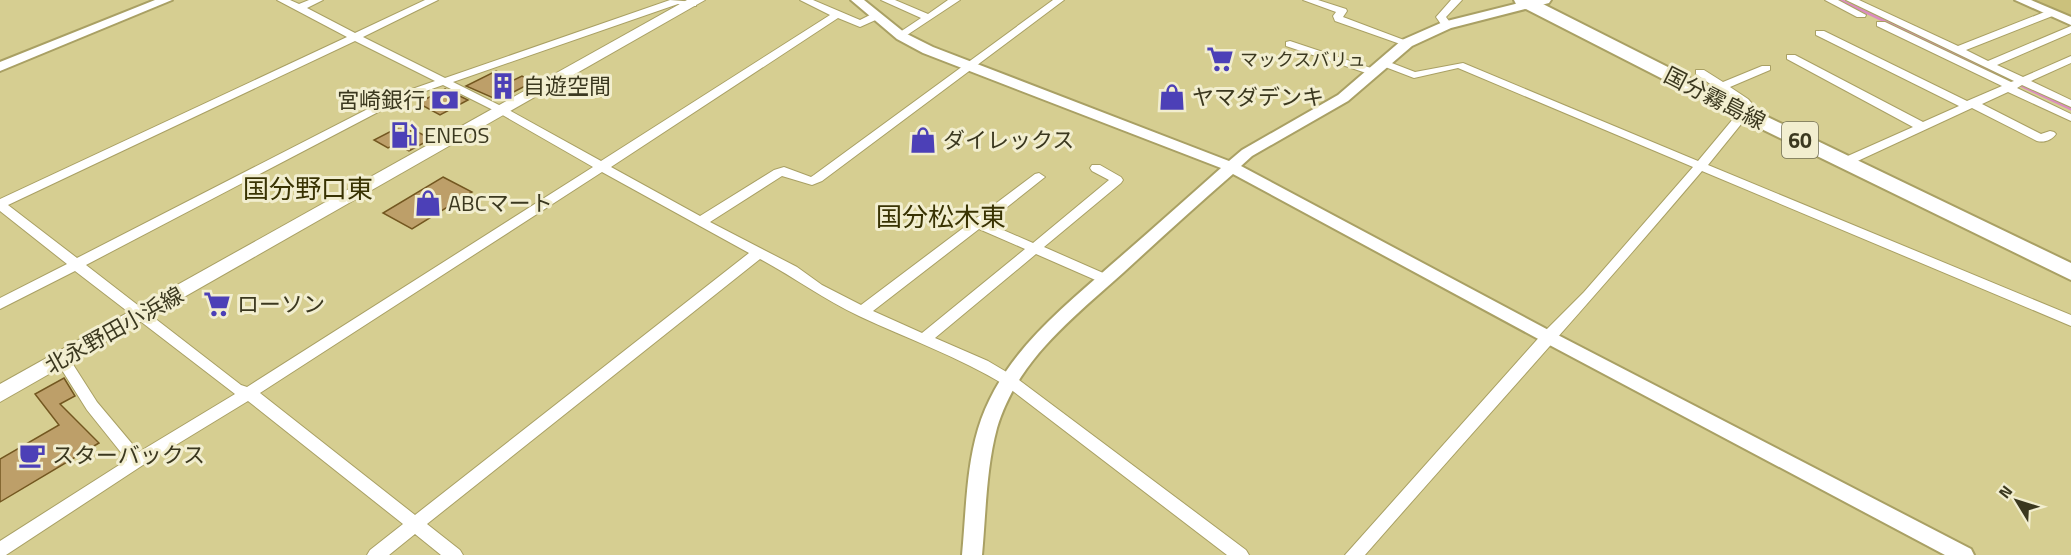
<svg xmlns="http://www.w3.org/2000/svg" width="2071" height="555" viewBox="0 0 2071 555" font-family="'Titillium Web','Noto Sans JP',sans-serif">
<rect width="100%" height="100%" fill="#d6ce91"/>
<path fill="#cbc17c" d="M2032,0H2071V16Z"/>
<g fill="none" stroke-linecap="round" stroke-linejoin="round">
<path stroke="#db8cbf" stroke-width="3" d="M1840,0L2071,109"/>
</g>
<g fill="#bd9f69" stroke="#735720" stroke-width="1.5">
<path d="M496,71L514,80L522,76L533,82L498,100L466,86Z"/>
<path d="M445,89L468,100L440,115L418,103Z"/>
<path d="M401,126L410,131L414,130L431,139L409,151L396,144L388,148L374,140Z"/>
<path d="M443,177L472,192L412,229L383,213Z"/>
<path d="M64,378L75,396L60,404L99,443L0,502V459L59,425L35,394Z"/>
</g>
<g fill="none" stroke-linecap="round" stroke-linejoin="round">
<defs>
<g id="minor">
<path d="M277,0H290L299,4L309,0H323L307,8L355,33L425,0H438L363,37L445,78L670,0L696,2V6L678,4L453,82L507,109L601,161L830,15L800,0H813L860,20L872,14H880V18L860,27L838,18L611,167L700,216L774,170L784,167L811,177L814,175L1053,0H1064L822,181L812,185L782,176L710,222L797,267L822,285L861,305L1035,174L1039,173L1045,177L987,223L1033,243L1109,180L1092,171L1090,168L1092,165H1100L1121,177L1123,180L1121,183L1044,247L1110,276L1112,279L1110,282H1100L1036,254L935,338L988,361L1015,377L1246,550L1249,555H1227L1005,385C959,357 908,339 859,316C824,300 794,277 760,259L427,524L460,550L463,555H441L415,534L389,555H367L370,550L403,524L248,401L143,465L6,555H0V541L127,460L87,410L55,359L57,355H67L97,402L139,452L235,394L75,271L0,309V298L67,264L0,211V199L347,37ZM355,41L435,81L395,95L77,258L8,205ZM443,85L499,113L593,167L247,387L241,385L86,265L403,99ZM602,172L749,253L415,515L260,393ZM979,229L1025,249L922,333L873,311Z"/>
<path d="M881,0H895L928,14L948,0H960L901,39L897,38V34L921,18Z"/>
<path d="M1303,0H1318L1346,9L1347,11L1343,17L1412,43L1411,45H1403L1335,21L1333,16L1336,12Z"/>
<path d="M1451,0H1462L1446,17L1452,25L1447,28L1443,27L1436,17Z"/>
<path d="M1825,0H1838L1866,15L1865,17H1857Z"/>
<path d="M1846,0H1859L1958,46L2047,11H2055V15L1966,50L1988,61L2071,26V33L1997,65L2023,77L2071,56V63L2031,81L2071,100V107L2022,85L2017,88L2071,114V121L2008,92L1982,104L2041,134L2050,131L2054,132L2056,134C2052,140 2044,143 2037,141L1972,108L1849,165H1841L1839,162L1841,159L1913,127L1787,59V55H1795L1923,122L1959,106L1816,35V31H1824L1967,101L2002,86L1877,26V22H1885L2011,82L2014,81Z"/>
<path d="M1290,41L1377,70L1378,72L1373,75L1369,74L1286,46V42Z"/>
<path d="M1384,60L1415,72L1463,63L1698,161L1743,107L1696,74V70H1704L1723,82L1762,66H1770V70L1730,87L1748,99L1755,107L1708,165L2071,315V326L1702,171C1592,301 1477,427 1365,555H1345L1543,333L1584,292L1693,167L1458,68L1414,78L1380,65V61Z"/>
</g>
<g id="tertiary">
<path d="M155,0H172L0,71V62Z"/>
<path d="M851,0H864L905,33L933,47L1229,161L1242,150L1338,95L1402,40L1443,22L1531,0H1551L1549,3L1451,28L1412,46L1348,101L1252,156L1241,166L1554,333L1971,549L1974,555H1945L1542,341L1233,174C1196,206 1160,239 1124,272C1074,317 1017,360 997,428C986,469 986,513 982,555H962C966,513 966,469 978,429C1000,357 1058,312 1111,265C1148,233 1184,201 1221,168L923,53L897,39Z"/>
<path d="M2015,0H2031L2071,17V25Z"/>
</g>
<path id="secondary" d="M687,0H705L0,402V384Z"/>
<path id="primary" d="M1514,0H1535L1751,109L2071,263V280L1737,117L1516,4Z"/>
</defs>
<use href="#minor" stroke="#a9a064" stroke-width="2"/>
<use href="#tertiary" stroke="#a9a064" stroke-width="4"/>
<use href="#secondary" stroke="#a9a064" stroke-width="2"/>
<use href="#primary" stroke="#a9a064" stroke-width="4"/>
<use href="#minor" fill="#fff" fill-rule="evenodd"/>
<use href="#tertiary" fill="#fff" fill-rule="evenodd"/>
<use href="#secondary" fill="#fff" fill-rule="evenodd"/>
<use href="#primary" fill="#fff" fill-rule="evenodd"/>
</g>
<defs>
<symbol id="supermarket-bare" viewBox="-9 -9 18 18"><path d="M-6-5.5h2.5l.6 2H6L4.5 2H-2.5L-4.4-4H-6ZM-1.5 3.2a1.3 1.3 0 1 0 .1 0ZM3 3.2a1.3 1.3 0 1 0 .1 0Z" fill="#4c40b7" stroke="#f2eecf" stroke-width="2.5" paint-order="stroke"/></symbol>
<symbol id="building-bare" viewBox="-9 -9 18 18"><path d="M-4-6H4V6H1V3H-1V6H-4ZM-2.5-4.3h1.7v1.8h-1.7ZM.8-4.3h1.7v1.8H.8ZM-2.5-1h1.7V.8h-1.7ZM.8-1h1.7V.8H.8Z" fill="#4c40b7" stroke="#f2eecf" stroke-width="2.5" paint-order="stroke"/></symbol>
<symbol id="shop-bare" viewBox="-9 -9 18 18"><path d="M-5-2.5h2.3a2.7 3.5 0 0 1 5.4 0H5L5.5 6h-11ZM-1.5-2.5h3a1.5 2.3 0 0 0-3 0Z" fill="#4c40b7" stroke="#f2eecf" stroke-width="2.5" paint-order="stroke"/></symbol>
<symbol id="bank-bare" viewBox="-9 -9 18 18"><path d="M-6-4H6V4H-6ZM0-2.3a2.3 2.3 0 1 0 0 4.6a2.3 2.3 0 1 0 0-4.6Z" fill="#4c40b7" stroke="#f2eecf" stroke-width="2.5" paint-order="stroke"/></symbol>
<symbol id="fuel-bare" viewBox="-9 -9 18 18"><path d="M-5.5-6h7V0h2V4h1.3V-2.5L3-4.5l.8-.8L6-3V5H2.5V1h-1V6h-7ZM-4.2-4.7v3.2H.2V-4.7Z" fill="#4c40b7" stroke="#f2eecf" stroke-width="2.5" paint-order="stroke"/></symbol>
<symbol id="cafe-bare" viewBox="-9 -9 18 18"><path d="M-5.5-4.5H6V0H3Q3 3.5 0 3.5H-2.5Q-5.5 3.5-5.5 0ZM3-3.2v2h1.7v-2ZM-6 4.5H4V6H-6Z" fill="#4c40b7" stroke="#f2eecf" stroke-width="2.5" paint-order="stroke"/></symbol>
</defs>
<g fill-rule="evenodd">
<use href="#supermarket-bare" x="1201" y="40" width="38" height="38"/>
<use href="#building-bare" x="484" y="67" width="38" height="38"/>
<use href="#shop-bare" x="1153" y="78" width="38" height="38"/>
<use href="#bank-bare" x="426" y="81" width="38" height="38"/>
<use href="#fuel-bare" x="385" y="116" width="38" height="38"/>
<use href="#shop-bare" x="904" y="121" width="38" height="38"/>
<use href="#shop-bare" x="409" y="184" width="38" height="38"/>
<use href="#supermarket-bare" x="198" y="285" width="38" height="38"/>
<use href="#cafe-bare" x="13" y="436" width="38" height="38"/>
</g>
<g text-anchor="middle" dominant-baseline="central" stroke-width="6" stroke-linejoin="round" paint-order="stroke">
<g font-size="18" fill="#3b381f" stroke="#f2eecf" text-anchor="start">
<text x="1240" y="59">マックスバリュ</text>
</g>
<rect fill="#f2eecf" stroke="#726f54" stroke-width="1.5" x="1782" y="122" width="36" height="36" rx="4.5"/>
<g font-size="21" font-weight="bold" fill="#3b381f">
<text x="1800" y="140">60</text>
</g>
<g font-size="22" fill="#3b381f" stroke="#f2eecf" text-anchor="start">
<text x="523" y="86">自遊空間</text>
<text x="1192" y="97">ヤマダデンキ</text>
<text x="425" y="100" text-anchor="end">宮崎銀行</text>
<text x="424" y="135">ENEOS</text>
<text x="943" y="140">ダイレックス</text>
<text x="448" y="203">ABCマート</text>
<text x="237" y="304">ローソン</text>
<text x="52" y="455">スターバックス</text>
</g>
<g font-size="22" fill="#3b381f" stroke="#f2eecf">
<text transform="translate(1715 98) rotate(27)">国分霧島線</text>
<text transform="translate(114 330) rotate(-29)">北永野田小浜線</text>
</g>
<g font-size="26" fill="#393303" stroke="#f2eecf">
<text x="308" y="188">国分野口東</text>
<text x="941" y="216">国分松木東</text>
</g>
</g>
<g transform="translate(2017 501) rotate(308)" stroke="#f2eecf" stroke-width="4.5" paint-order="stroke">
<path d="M0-4.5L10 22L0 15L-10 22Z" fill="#3b381f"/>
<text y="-9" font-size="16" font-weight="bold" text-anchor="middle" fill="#3b381f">N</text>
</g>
</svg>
